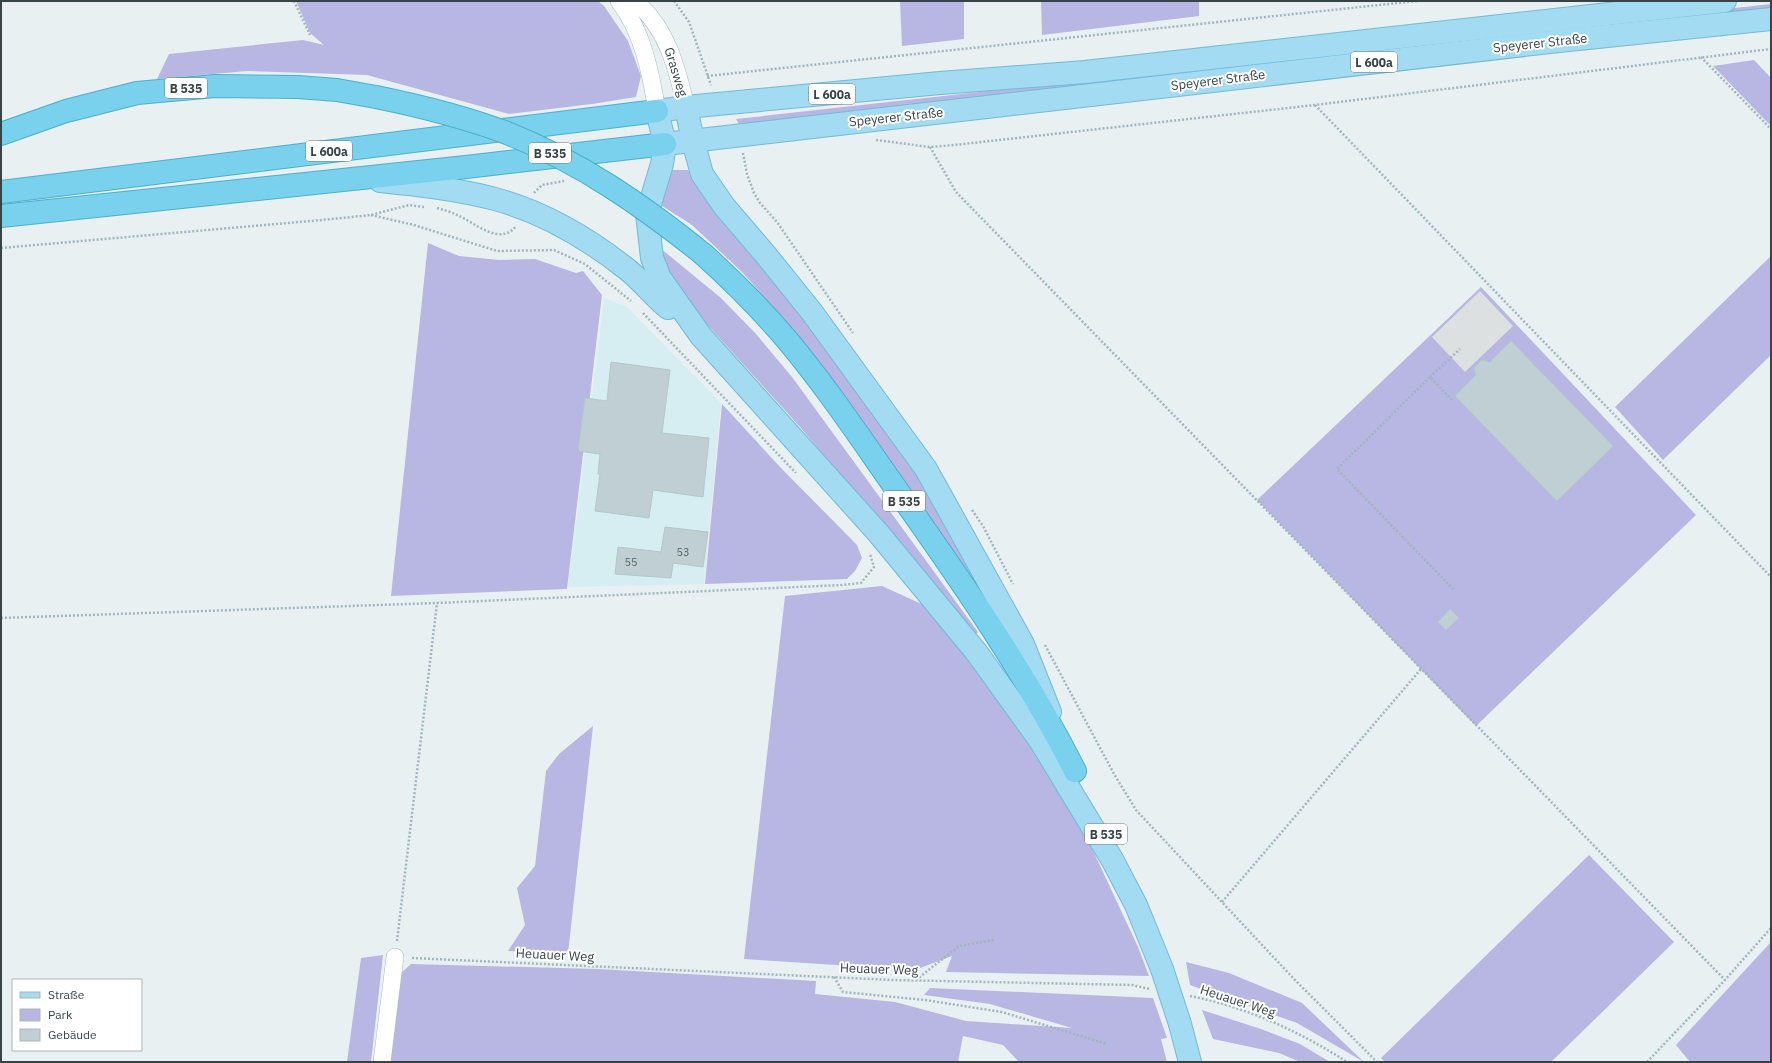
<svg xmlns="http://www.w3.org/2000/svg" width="1772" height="1063" viewBox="0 0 1772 1063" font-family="'IBM Plex Sans',sans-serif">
<rect width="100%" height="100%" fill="#e9f0f2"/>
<path fill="#d6edf2" d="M604,298L626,306L721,403L704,584L568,587Z"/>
<g fill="#b8b6e2">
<path d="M296,1H598L604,6L628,41L641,76L636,97L592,104L509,114L367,75L247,71L157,79L169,54L303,40L324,45L310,33Z"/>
<path d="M900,1H964V39L902,46Z"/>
<path d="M1041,1H1199V16L1042,35Z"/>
<path d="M1771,4V10L740,126L736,119Z"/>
<path d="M1754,60L1771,78V126L1713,66Z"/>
<path d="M670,170H688L711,205L754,254L869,402L928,492L999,616L995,619L854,409L796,333L743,273L692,225L659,204Z"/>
<path d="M428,243L459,256L499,260L535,259L576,273L583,271L602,295L567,589L391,596Z"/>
<path d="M660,248L721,298L756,334L792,377L978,632L975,635L800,427L684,299L666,273Z"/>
<path d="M1771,256V355L1663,460L1615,407Z"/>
<path d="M1481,287L1696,515L1476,726L1257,500Z"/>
<path d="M722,404L780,467L857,545L862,558L855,571L847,579L705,584Z"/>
<path d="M882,586L926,606L1031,740L1088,840L1138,947L1149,976L946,972L952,956L915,970L744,959L785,596Z"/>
<path d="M593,726L568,954L508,951L525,925L517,888L535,866L546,771L559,754Z"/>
<path d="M1589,855L1674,942L1551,1062H1385L1381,1058Z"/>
<path d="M1771,942V1062H1690L1676,1045Z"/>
<path d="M383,955L371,1062H347L361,958Z"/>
<path d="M1186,962L1229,973L1302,1003L1364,1062L1297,1023L1190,985Z"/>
<path d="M411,964L598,969L816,981L815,994L895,1002L966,1021L1072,1028L990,1004L924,995L930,988L1153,998L1167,1038L1161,1039L1167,1062H1019L1003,1045L963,1036L958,1062H388L399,975Z"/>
<path d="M1202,1010L1261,1029L1300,1044L1330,1062H1300L1279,1053L1213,1039Z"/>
</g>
<path fill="#dde0e1" d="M1480,291L1513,326L1465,372L1432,337Z"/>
<g fill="#bfcfd3" stroke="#b4c8cc">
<path d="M1511,341L1613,446L1557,501L1455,396L1476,375L1474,368L1482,360L1490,362Z"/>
<path d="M611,362L670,370L662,433L709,438L703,497L653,490L649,518L595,511L600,474H598L600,454L578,451L585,398L607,401Z"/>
<path d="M665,527L708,532L703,567L673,563L671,578L615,574L618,547L661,552Z"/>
<path d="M1450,609L1459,618L1446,630L1438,622Z"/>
</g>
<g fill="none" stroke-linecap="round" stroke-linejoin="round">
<defs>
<g id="street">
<path d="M619,1C643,32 651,74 657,111"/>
<path d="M635,1C667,28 677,68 686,107"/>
<path d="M382,1062L395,957"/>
</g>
<g id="primary">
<path d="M686,107L693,141L702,174L724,206L765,254L811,311L926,469L1023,644L1050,712"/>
<path d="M665,144L1559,41L1771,19"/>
<path d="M380,181C419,185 457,189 495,199C543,212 589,239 628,270C643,282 654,297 668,308"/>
<path d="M1162,969L1136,905L1113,861L1041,742L977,653L879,534L701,336L660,278L652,258L647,214L662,164L665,144L657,111L686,107L940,83L1085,72L1725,1"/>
<path d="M1180,1024L1190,1062"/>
</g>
<g id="highway">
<path d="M1,134L66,111L137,93L215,86L298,87L337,90L376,97"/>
<path d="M1,192L657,111"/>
<path d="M1,216L466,167L665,144"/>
<path d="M703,254C733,281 762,310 788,341C829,390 865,445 902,497C964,585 1026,674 1075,771"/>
</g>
</defs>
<use href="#street" stroke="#acb9bd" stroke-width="18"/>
<use href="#primary" stroke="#73bad6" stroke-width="24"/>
<use href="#highway" stroke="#4ab0cb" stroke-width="24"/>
<g stroke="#9fb6bd" stroke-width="2.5" stroke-dasharray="2 2" stroke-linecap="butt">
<path d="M294,1L310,35"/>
<path d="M674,1L689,22L711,85"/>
<path d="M1701,57L1771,129"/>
<path d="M707,76L1417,1"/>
<path d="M1315,105L1771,577"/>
<path d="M876,140L930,147L954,145L1315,105L1771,49"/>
<path d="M930,147L956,192L1725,980"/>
<path d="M743,153L747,174L754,193L760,203L777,222L853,333"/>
<path d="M534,193L542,185L564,181"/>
<path d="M437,208C444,210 451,212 457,215C474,222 500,247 516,226"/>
<path d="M371,215L414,225L497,251L554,250L585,264L631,301"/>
<path d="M1,248L322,220L371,215L409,205L424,207"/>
<path d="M643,313L796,473"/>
<path d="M1430,377L1460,349"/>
<path d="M1452,400L1430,377L1337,469L1453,589"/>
<path d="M972,510L983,526L1013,584"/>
<path d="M1,618L437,603L842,585L861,583L874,567L870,554"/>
<path d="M1045,645L1114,774L1136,810L1293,978L1377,1062"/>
<path d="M1222,902L1421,669"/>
<path d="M397,941L437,603"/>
<path d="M412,958L893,980L1132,985L1150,989"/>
<path d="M834,977L843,992L925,1000L1002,1012L1107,1044"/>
<path d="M916,980L959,946L994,940"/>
<path d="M1190,996C1246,1007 1299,1031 1347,1062"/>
<path d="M1647,1062L1725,980L1771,928"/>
</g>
<use href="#street" stroke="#fff" stroke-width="17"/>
<use href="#primary" stroke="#a2dbf2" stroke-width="22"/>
<use href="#highway" stroke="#79d1ed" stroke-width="22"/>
<defs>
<path id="primary-bridge" d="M1162,969L1180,1024"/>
<path id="highway-bridge" d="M376,97C420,106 465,117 507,133C580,162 642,205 703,254"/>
</defs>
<use href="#primary-bridge" stroke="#73bad6" stroke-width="24" stroke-linecap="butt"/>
<use href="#highway-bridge" stroke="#4ab0cb" stroke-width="24" stroke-linecap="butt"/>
<use href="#primary-bridge" stroke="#a2dbf2" stroke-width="22"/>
<use href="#highway-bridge" stroke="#79d1ed" stroke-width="22"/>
</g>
<g text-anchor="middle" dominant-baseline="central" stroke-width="4" stroke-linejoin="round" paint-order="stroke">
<g font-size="11" fill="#5a6668">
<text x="683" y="552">53</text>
<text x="631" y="562">55</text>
</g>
<g fill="#fff" stroke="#747b7d" stroke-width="1">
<rect x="1351" y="52" width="46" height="20" rx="3"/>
<rect x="165" y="78" width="42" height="20" rx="3"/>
<rect x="809" y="84" width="46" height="20" rx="3"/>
<rect x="306" y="141" width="46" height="20" rx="3"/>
<rect x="529" y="143" width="42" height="20" rx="3"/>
<rect x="883" y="491" width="42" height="20" rx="3"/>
<rect x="1085" y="824" width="42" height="20" rx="3"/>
</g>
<g font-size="12" font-weight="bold" fill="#384345">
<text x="1374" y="62">L 600a</text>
<text x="186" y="88">B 535</text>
<text x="832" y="94">L 600a</text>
<text x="329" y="151">L 600a</text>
<text x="550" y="153">B 535</text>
<text x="904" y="501">B 535</text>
<text x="1106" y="834">B 535</text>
</g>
<g font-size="13" fill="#384345" stroke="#fff">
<text transform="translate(1540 43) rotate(-6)">Speyerer Straße</text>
<text transform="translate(676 72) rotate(73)">Grasweg</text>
<text transform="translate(1218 80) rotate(-7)">Speyerer Straße</text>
<text transform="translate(896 117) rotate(-6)">Speyerer Straße</text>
<text transform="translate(555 955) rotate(3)">Heuauer Weg</text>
<text transform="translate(879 969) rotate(2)">Heuauer Weg</text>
<text transform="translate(1238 1001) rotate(18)">Heuauer Weg</text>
</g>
</g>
<rect width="1772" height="1063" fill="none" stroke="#384345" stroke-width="4"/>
<rect x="12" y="979" width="130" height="72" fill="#ffffff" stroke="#afb4b5"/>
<rect x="20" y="992" width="20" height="6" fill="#a2dbf2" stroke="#afb4b5"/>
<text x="48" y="999" font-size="12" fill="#384345">Straße</text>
<rect x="20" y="1009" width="20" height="12" fill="#b8b6e2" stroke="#afb4b5"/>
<text x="48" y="1019" font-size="12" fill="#384345">Park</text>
<rect x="20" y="1029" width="20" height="12" fill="#bfcfd3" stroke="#afb4b5"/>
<text x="48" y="1039" font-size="12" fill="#384345">Gebäude</text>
</svg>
